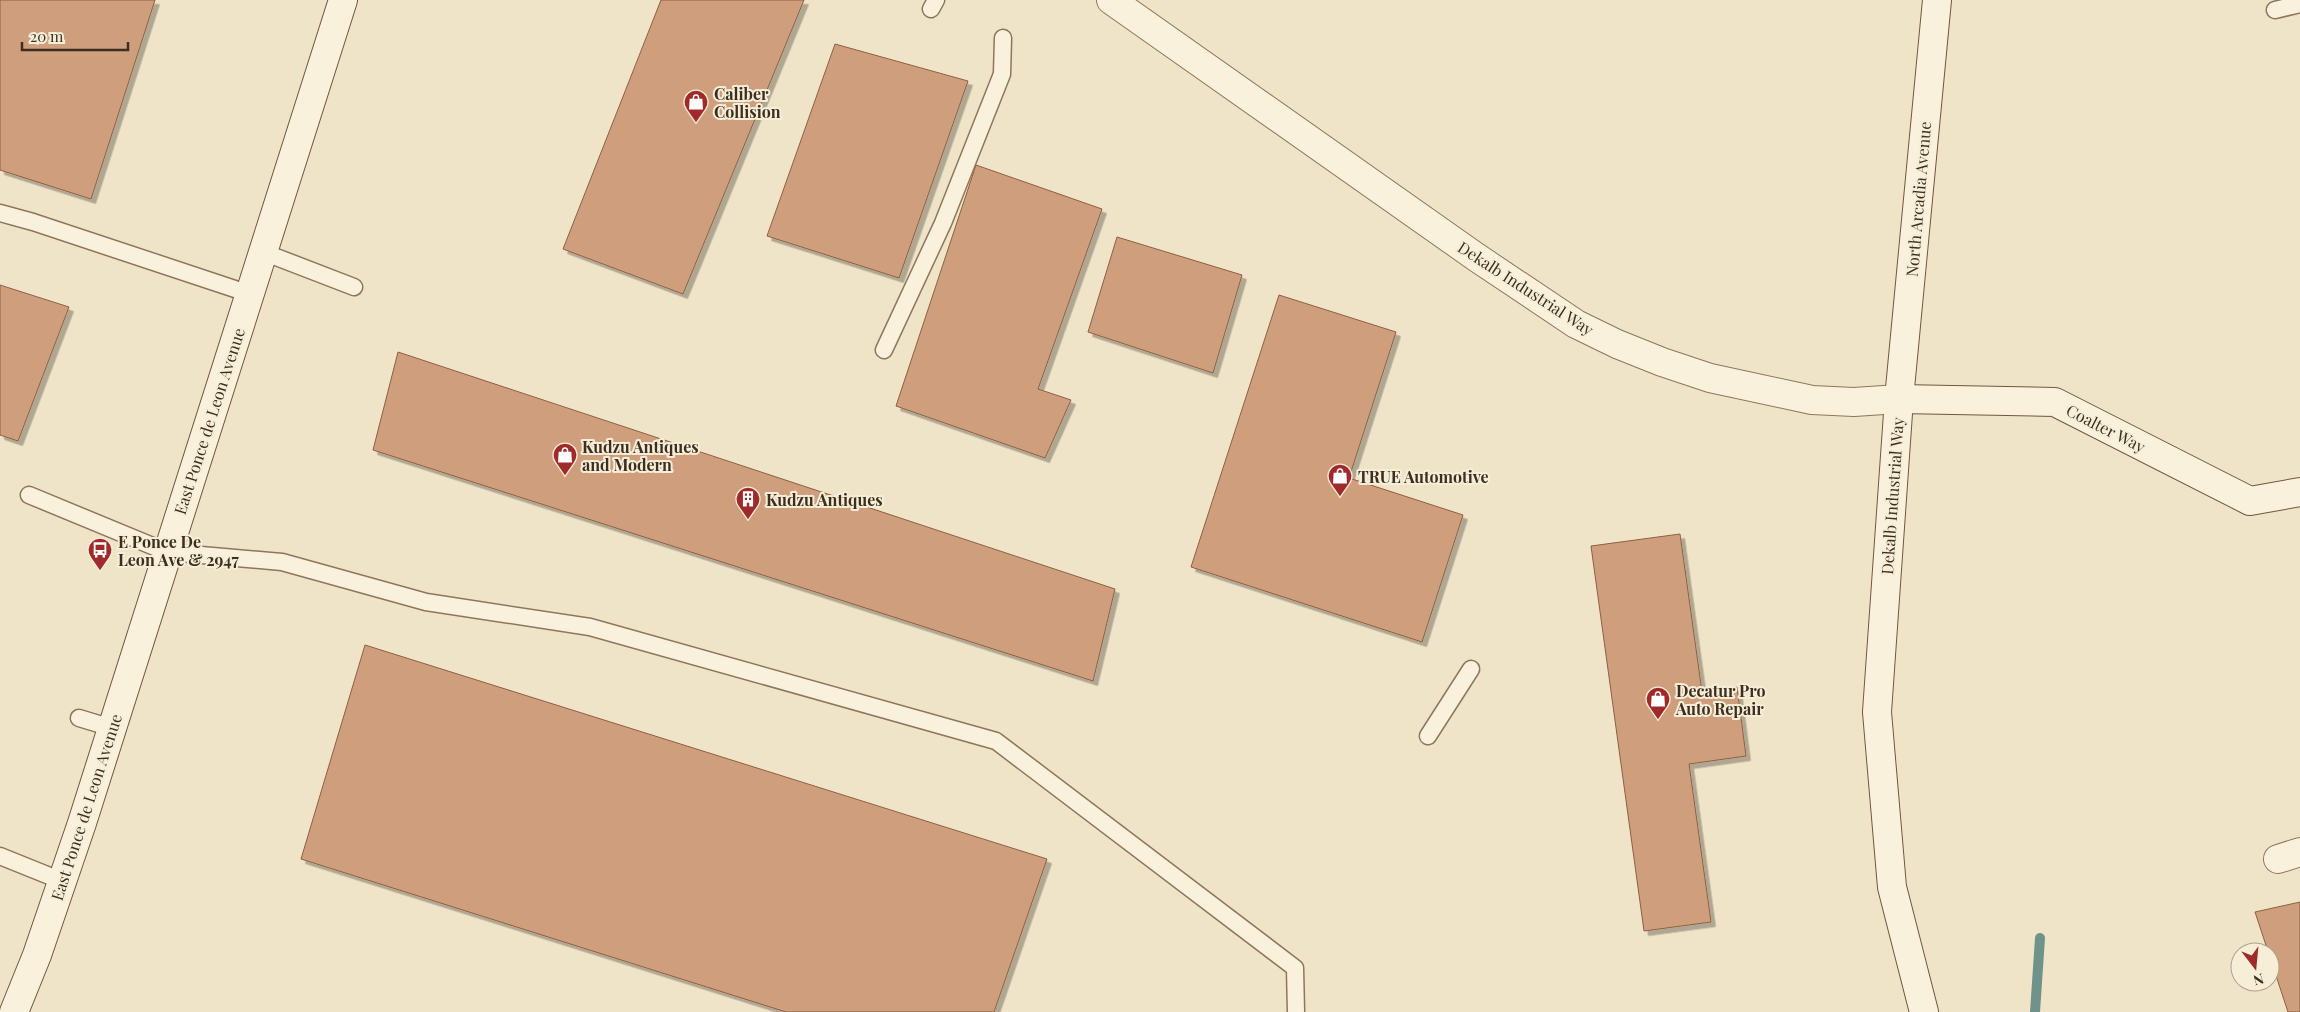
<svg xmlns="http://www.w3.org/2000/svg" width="2300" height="1012" viewBox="0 0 2300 1012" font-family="'Playfair Display',serif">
<defs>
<filter id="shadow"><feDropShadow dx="4.5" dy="4.5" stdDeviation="0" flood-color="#0004"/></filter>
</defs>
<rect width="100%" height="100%" fill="#f0e4c8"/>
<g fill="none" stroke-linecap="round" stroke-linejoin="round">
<path stroke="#6f938a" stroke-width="10" d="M2035,1012L2040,938"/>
</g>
<g fill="#cf9f7d" stroke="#8d5f41" filter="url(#shadow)">
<path d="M0,0H155L91,199L0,170Z"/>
<path d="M661,0H804L683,294L563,249Z"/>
<path d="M835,44L968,81L899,278L767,236Z"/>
<path d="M976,165L1102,209L1038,389L1071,400L1045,458L896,406Z"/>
<path d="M1117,237L1242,275L1213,373L1088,332Z"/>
<path d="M0,285L69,307L18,441L0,435Z"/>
<path d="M1279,295L1396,332L1349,478L1463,515L1422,642L1191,567Z"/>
<path d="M398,352L1115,589L1093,681L373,450Z"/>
<path d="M1680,534L1702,692L1737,687L1746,756L1689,764L1711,922L1644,931L1591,546Z"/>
<path d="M365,645L1047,859L994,1012H786L301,859Z"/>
<path d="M2300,902V1012H2288L2255,912Z"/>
</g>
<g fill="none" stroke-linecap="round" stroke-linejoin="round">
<defs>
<g id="lane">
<path d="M931,9L936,0"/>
<path d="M2275,10L2300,4"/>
<path d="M0,213L33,222L250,294"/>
<path d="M263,252L354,287"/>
<path d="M884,350L943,223L1002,74L1003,38"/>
<path d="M29,495L167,552L282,562L426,602L590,627L996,741L1295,968L1296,1012"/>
<path d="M79,718L112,728"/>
<path d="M1428,736L1471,669"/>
<path d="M0,856L62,881"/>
</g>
<g id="street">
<path d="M1111,0L1476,257L1576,324L1617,344L1662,362L1710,378L1812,400L1854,402L1899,399"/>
<path d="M2278,859L2300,852"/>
</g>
<g id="secondary">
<path d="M1899,399L2055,402L2250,501L2300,492"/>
<path d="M14,1012L37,955L82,823L343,0"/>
<path d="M1924,1012L1892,887L1877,712L1899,399L1937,0"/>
</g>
</defs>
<use href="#lane" stroke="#8d765c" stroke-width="19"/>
<use href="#street" stroke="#8d765c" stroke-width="30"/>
<use href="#secondary" stroke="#6f573f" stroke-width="30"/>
<use href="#lane" stroke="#faf1dc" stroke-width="16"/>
<use href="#street" stroke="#faf1dc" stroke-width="28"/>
<use href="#secondary" stroke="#faf1dc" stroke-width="28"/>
</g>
<defs>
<symbol id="shop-pin" viewBox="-11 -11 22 30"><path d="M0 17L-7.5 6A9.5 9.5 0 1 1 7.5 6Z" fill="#9e2a2b" stroke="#f7eed8"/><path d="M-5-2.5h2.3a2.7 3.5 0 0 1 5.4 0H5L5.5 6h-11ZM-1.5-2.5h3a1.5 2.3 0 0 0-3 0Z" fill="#fff"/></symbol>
<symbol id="building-pin" viewBox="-11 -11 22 30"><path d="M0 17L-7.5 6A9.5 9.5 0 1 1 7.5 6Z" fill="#9e2a2b" stroke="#f7eed8"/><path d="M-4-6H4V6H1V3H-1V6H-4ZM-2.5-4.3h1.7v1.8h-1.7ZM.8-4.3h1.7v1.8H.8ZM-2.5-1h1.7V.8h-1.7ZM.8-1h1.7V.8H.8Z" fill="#fff"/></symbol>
<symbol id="bus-pin" viewBox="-11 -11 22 30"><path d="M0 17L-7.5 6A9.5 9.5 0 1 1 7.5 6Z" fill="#9e2a2b" stroke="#f7eed8"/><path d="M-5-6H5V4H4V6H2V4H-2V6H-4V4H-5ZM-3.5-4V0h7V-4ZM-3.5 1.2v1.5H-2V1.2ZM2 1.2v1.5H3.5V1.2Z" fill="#fff"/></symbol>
</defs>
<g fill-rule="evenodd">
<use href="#shop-pin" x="682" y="88" width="28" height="38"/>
<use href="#shop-pin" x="551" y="441" width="28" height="38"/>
<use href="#shop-pin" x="1326" y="462" width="28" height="38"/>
<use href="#building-pin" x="734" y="485" width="28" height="38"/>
<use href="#bus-pin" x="86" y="536" width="28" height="38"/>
<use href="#shop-pin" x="1644" y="685" width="28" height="38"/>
</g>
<g text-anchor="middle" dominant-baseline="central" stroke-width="4" stroke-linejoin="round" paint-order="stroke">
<g font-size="16" font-weight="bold" fill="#3d2e20" stroke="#f7eed8" text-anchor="start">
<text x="714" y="93">Caliber<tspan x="714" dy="18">Collision</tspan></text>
<text x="582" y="446">Kudzu Antiques<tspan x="582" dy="18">and Modern</tspan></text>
<text x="1358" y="476">TRUE Automotive</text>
<text x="766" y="499">Kudzu Antiques</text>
<text x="118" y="541">E Ponce De<tspan x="118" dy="18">Leon Ave &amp; 2947</tspan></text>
<text x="1676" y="690">Decatur Pro<tspan x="1676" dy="18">Auto Repair</tspan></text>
</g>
<g font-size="16" fill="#3d2e20" stroke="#f7eed8">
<text transform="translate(1918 199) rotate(-85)">North Arcadia Avenue</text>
<text transform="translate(1526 288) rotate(33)">Dekalb Industrial Way</text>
<text transform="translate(209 421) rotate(-72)">East Ponce de Leon Avenue</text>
<text transform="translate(2106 428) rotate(27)">Coalter Way</text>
<text transform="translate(1892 496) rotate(-86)">Dekalb Industrial Way</text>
<text transform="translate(86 807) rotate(-72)">East Ponce de Leon Avenue</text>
</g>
</g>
<g transform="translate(2255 967) rotate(164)"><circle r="24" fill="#f7eed8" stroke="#ada18e"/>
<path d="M0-4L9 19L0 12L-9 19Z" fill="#9e2a2b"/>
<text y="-8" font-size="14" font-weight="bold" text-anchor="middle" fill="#3d2e20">N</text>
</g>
<path d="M22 42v8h106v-8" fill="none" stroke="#3d2e20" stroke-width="2.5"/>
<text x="30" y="42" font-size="15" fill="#3d2e20" stroke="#f7eed8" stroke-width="4" paint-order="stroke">20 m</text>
</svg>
